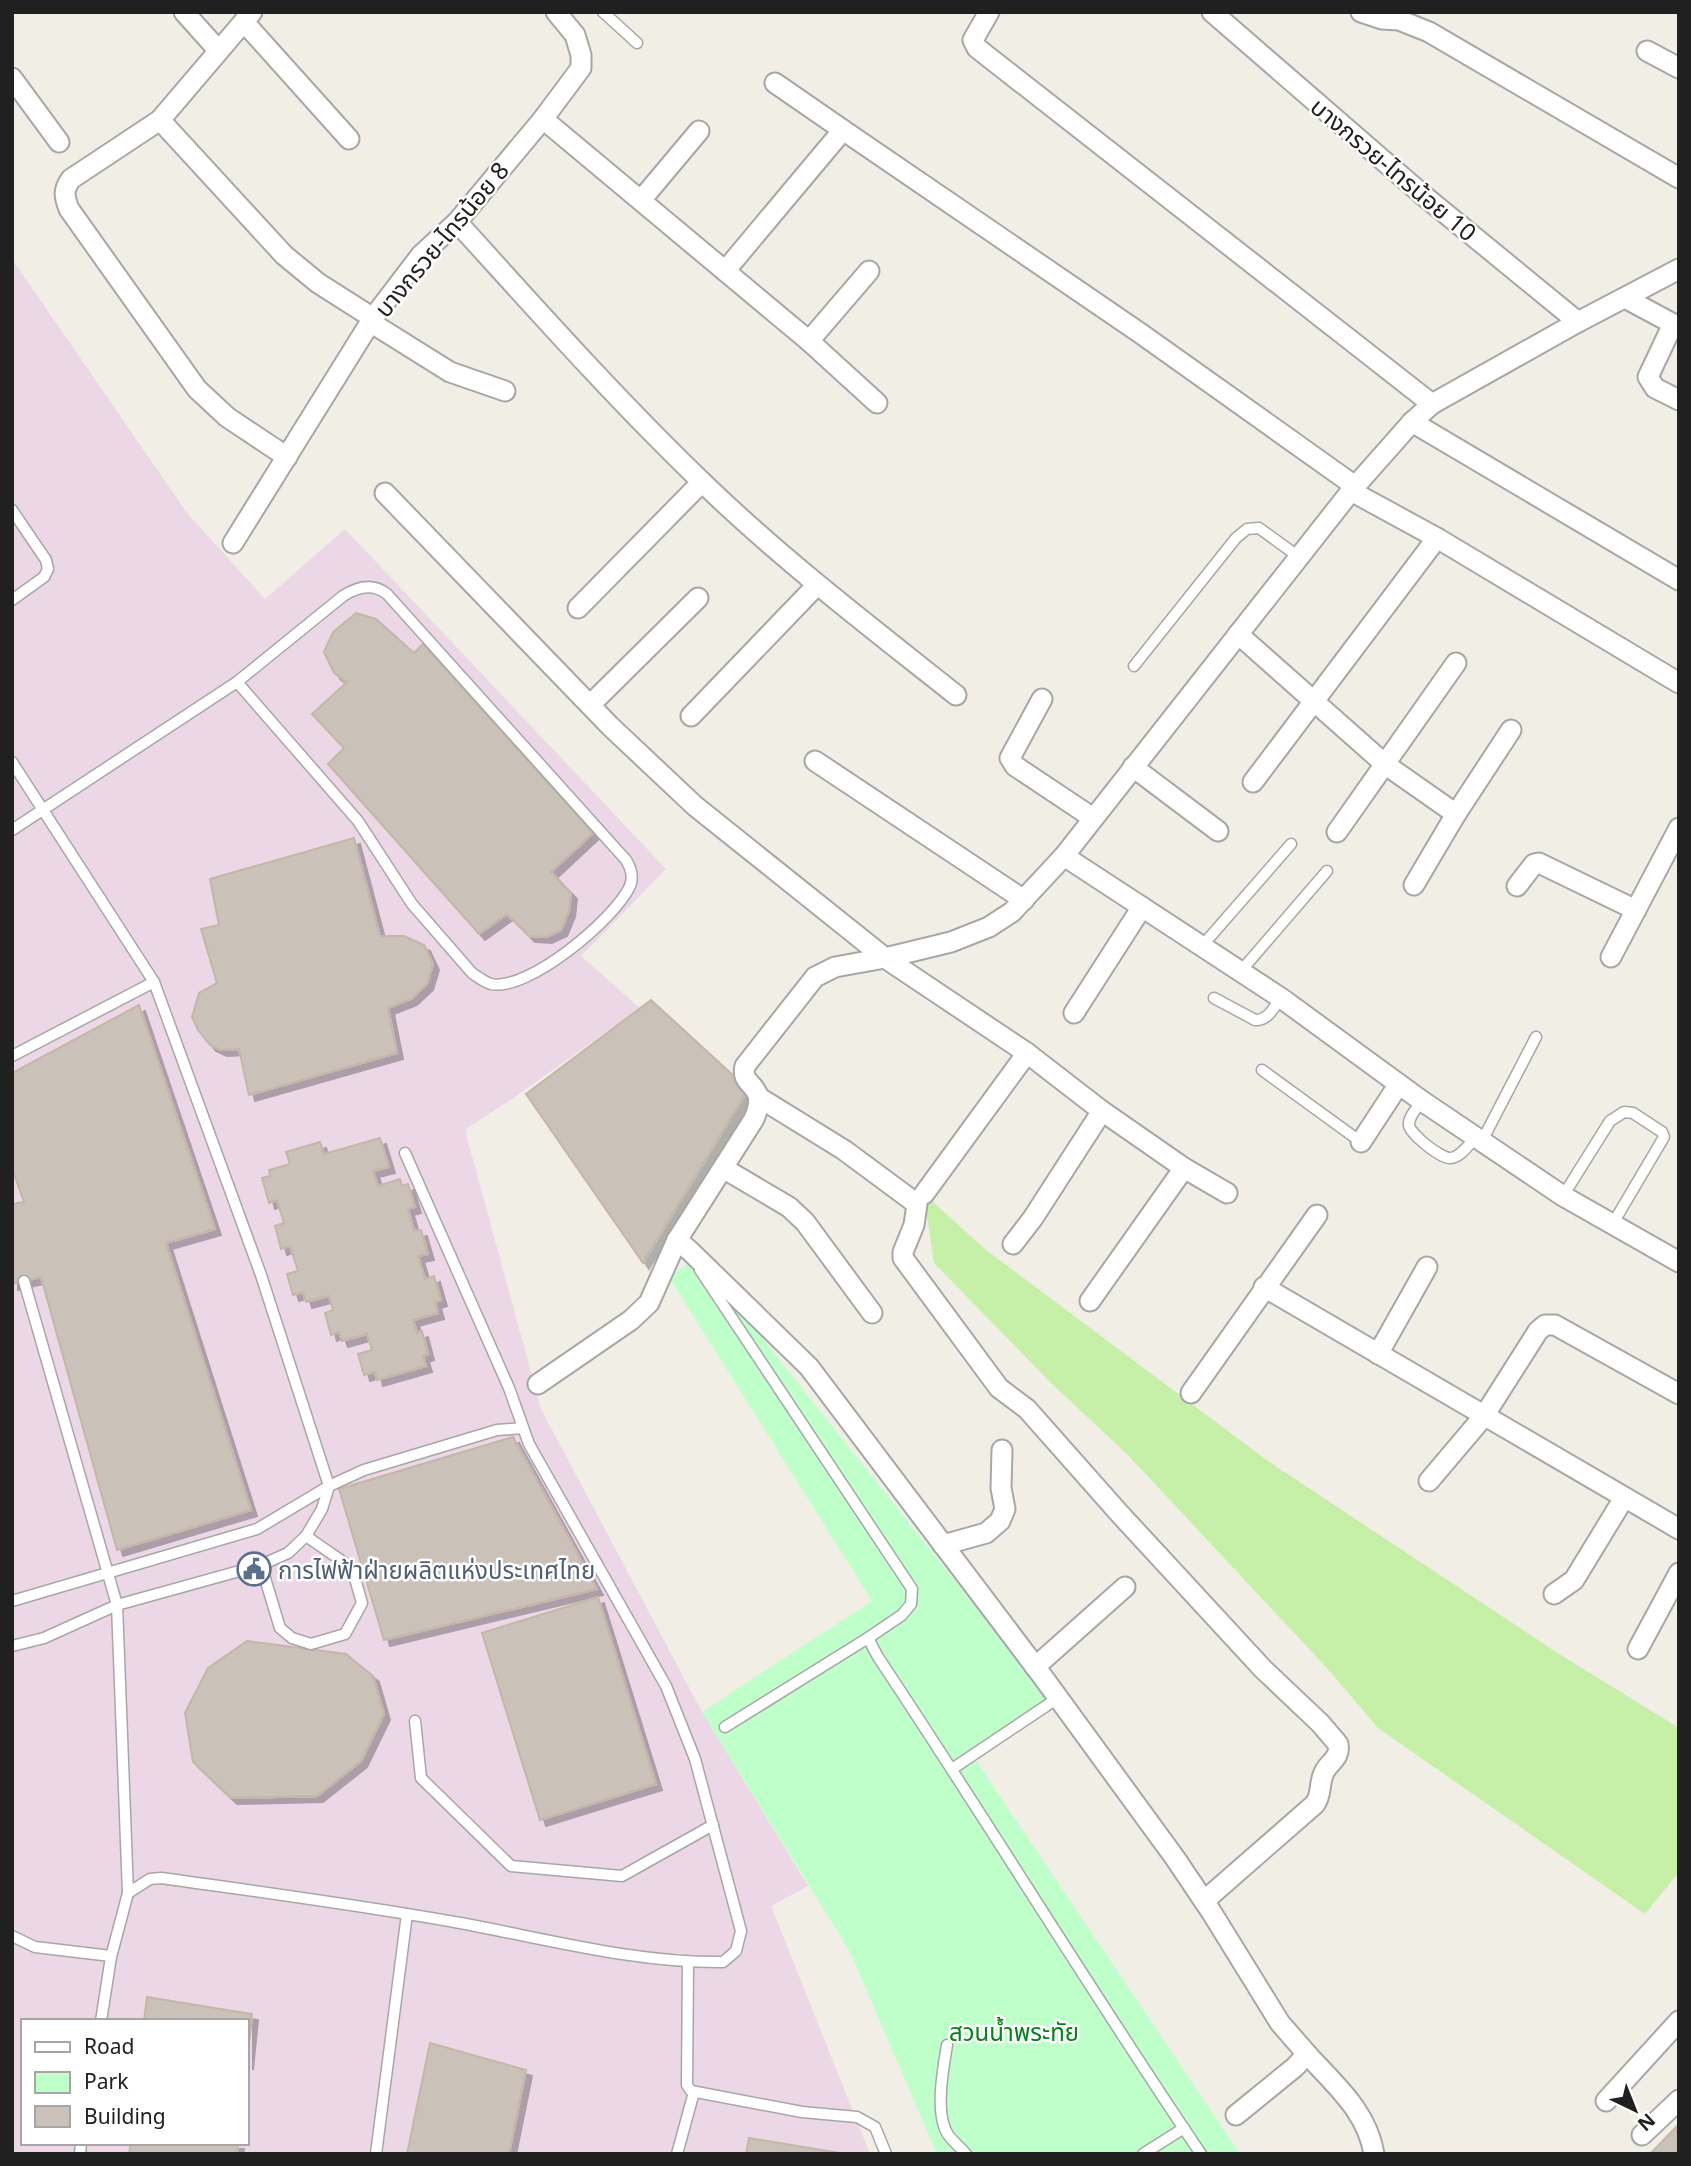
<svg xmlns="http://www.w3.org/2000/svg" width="1691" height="2166" viewBox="0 0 1691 2166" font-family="'Noto Sans','Noto Sans Thai',sans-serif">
<defs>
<filter id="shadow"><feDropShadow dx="6" dy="6" stdDeviation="0" flood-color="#0004"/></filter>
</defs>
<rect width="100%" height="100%" fill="#f1eee6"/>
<path fill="#ebd7e6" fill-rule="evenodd" d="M12,259L187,513L265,599L345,529L666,869L581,956L640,1008L512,1099L467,1128L466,1134L541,1409L702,1712L808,1886L771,1906L870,2154H12ZM23,2021H247V2143H23Z"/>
<path fill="#c6f0a7" d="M924,1194L986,1250L1268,1461L1556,1652L1679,1728V1872L1645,1914L1378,1728L1327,1668L1127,1454L1053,1385L934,1263Z"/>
<path fill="#bfffc9" d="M698,1257L1048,1698L971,1753L1240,2154H937L850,1952L702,1712L872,1601L669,1277Z"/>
<g fill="#cac1b8" stroke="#c5b6a6" stroke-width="2" filter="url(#shadow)">
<path d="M356,613L376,619L414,653L423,644L593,833L551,872L571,893L569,911L561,930L546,937L529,936L507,914L479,934L328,764L344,748L312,714L347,682L334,673L324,652L333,632Z"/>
<path d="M354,838L380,936H404L424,945L433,964L427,984L411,999L388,1008L397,1053L249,1095L239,1049L221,1050L210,1045L198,1030L192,1017L199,993L217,983L201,929L219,925L210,879Z"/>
<path d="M651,1000L748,1089L643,1263L526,1094Z"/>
<path d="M139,1005L215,1229L166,1243L251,1510L117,1550L41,1277L12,1284V1204L24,1202L12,1168V1073Z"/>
<path d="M380,1138L389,1167L373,1171L378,1186L400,1179L402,1186L408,1184L415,1207L408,1209L414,1231L421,1230L428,1254L418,1256L425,1279L434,1276L441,1300L435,1302L438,1313L413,1320L417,1333L422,1331L428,1354L423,1356L426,1366L377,1380L375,1372L364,1375L358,1354L372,1350L367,1334L342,1341L339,1332L331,1335L325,1313L333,1310L329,1296L306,1302L303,1292L293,1295L287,1274L298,1271L290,1246L281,1249L275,1226L284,1223L277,1200L269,1203L262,1178L270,1176L269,1170L290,1164L286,1152L320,1142L324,1154Z"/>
<path d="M513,1437L597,1589L384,1640L339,1489Z"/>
<path d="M598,1597L656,1784L540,1820L482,1633Z"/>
<path d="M247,1641L346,1654L373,1676L384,1714L361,1761L317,1796L231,1798L193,1762L185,1713L208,1668Z"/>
<path d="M147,1997L252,2014L247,2064V2021H144Z"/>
<path d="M430,2043L526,2070L509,2154H407Z"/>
<path d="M1677,2126L1679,2154H1650Z"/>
<path d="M749,2138L846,2154H746Z"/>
<path d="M131,2143H238L237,2154H129Z"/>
</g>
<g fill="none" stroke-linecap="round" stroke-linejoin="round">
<defs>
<g id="lane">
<path d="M603,12L637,43"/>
<path d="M12,510L46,560L48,569L44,577L12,600"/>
<path d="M1134,666L1236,538L1247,529L1259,528L1299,557"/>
<path d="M12,762L154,982L261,1275L329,1486L322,1509L306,1536L288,1553L261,1565L117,1605L44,1638L12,1646"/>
<path d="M12,830L237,682L343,596C357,587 373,583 387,594L626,860C631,868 634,876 630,886C615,919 528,992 491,984C484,982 478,977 472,973L412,904L358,821L237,682"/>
<path d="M1202,946L1291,844"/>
<path d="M1241,971L1327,871"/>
<path d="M1214,998L1255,1020C1268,1021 1274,1007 1281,998"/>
<path d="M12,1056L154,982"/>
<path d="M1262,1070L1361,1142"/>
<path d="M1422,1101C1418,1107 1408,1117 1409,1125C1410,1134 1441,1159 1451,1158C1461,1157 1469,1144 1476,1137"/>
<path d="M1482,1141L1536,1037"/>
<path d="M1563,1196L1610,1121L1624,1112L1633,1113L1662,1132L1664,1137L1612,1225"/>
<path d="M700,1270L912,1589L911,1604L902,1615L868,1638L725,1727"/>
<path d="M24,1281L117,1605L128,1893L111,1957L101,2021"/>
<path d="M261,1565L280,1628L292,1638L311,1644L345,1634L362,1603L352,1568L306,1536"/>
<path d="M12,1601L257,1529L329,1486L364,1470L497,1430L523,1428"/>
<path d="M868,1638L878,1657C988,1822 1090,1990 1201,2154"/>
<path d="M415,1721L421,1778L511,1866L622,1876L713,1825"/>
<path d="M952,1769L1058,1698"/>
<path d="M128,1893L150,1879L161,1878C261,1892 361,1905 460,1923C547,1939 635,1963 723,1962L736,1951L741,1931L695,1759L666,1686L529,1444L509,1388L405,1153"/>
<path d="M12,1936L35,1947L111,1956"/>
<path d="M688,1962L687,2085L691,2091L802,2112L857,2117L875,2127L886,2154"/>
<path d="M947,2045C943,2069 935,2111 947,2133C951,2140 960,2147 966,2154"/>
<path d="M80,2154L81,2143"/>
<path d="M376,2154L407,1914"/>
<path d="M677,2154L694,2092"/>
<path d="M1143,2154L1184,2128"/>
</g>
<g id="street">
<path d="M184,12L218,50"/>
<path d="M252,12L160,120L71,179C63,190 64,196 69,209L197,389L227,417L287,457"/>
<path d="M989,12L973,40L977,48L1432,404"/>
<path d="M1212,12L1423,195L1578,322"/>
<path d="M1361,12L1382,19L1399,20L1429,32L1679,178"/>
<path d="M244,22L349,139"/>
<path d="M1647,51L1679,68"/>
<path d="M12,78L59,142"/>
<path d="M775,83L843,130"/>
<path d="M543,119L809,341L877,403"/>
<path d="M160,120L284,255L318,283L373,318"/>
<path d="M642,199L699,131"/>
<path d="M457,222C536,309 615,398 700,480C780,558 869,626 956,695"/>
<path d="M725,271L843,130L1140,333L1355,486"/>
<path d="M1625,298L1679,327"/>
<path d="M370,322L450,372L505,391"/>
<path d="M1673,324L1648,377L1655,388L1679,400"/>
<path d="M809,341L869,271"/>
<path d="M1412,422L1679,580"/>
<path d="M1351,491L1437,538L1679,683"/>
<path d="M385,493L610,726L695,806L885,958L1027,1053L1102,1111L1184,1168L1227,1193"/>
<path d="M233,543L373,318L421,255L457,222L543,119L581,68V55L575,35L556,12"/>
<path d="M578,608L702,482"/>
<path d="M1238,634L1386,765L1456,814L1511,730"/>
<path d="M1042,699L1010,758L1015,766L1093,818"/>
<path d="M590,705L698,598"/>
<path d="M691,716L817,585"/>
<path d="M815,761L1024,900"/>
<path d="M1133,767L1218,831"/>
<path d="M1253,782L1437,538"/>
<path d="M1337,832L1456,663"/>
<path d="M1064,856L1281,998L1422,1101L1563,1196L1679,1262"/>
<path d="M1414,885L1456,814"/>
<path d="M1517,886L1534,864L1539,863L1636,910"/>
<path d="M1611,957L1679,828"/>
<path d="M1074,1013L1142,907"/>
<path d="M760,1098L844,1150L917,1204L914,1225L903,1252V1258L999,1388L1027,1409L1119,1513L1263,1669L1320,1723L1338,1744C1341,1760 1327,1762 1323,1775C1319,1785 1322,1794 1315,1804L1204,1901"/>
<path d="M1361,1142L1399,1084"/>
<path d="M723,1168L789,1207L805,1222L872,1313"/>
<path d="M924,1194L1027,1053"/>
<path d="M677,1240L690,1251L809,1367L1040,1673L1175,1858L1212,1913L1280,2023L1307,2054L1295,2067L1236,2115"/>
<path d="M1013,1244L1033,1218L1102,1111"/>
<path d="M1264,1287L1679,1529"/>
<path d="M1090,1301L1184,1168"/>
<path d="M1378,1354L1427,1267"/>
<path d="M538,1384L631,1320L649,1303L677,1240L754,1119C770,1082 739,1089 745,1066L815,977L835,967L885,958L951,942L989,927L1012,912L1064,856L1351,491L1412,422L1432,404L1578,322L1679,269"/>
<path d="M1191,1393L1317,1215"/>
<path d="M1429,1481L1484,1416L1538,1331L1545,1325H1555L1679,1394"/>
<path d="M943,1545L986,1533L1000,1521L1005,1509L1001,1488L1002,1450"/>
<path d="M1554,1594L1574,1580L1624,1498"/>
<path d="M1638,1649L1679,1573"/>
<path d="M1035,1667L1125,1587"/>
<path d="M1307,2054C1335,2085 1367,2111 1374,2154"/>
<path d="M1606,2101L1679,2021"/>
<path d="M1642,2135L1679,2100"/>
</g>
</defs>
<use href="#lane" stroke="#a7a7a7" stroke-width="13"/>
<use href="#street" stroke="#a7a7a7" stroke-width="23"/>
<use href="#lane" stroke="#fff" stroke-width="10"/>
<use href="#street" stroke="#fff" stroke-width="19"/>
</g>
<defs>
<symbol id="civic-ring" viewBox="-11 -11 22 22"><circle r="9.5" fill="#fff" stroke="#5c6f8a" stroke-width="1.5"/><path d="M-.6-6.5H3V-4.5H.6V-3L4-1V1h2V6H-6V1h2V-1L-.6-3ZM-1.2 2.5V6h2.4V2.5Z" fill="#5c6f8a"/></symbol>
</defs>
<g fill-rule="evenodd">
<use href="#civic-ring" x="235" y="1550" width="38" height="38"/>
</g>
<g text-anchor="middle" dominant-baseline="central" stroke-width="5" stroke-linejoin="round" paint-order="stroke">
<g font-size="24" fill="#202020" stroke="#fff">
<text transform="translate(1394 169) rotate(40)">บางกรวย-ไทรน้อย 10</text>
<text transform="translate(441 239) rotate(-50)">บางกรวย-ไทรน้อย 8</text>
</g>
<g font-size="24" fill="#4e5e75" stroke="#fff" text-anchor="start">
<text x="278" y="1569">การไฟฟ้าฝ่ายผลิตแห่งประเทศไทย</text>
</g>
<g font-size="24" fill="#028516" stroke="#fff">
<text x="1014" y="2031">สวนน้ำพระทัย</text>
</g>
</g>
<rect width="1691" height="2166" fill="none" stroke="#202020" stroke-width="28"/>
<rect x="21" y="2019" width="228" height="126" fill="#ffffff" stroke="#a6a6a6" stroke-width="2"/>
<rect x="35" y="2042" width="35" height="10" fill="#ffffff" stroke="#a6a6a6" stroke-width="2"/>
<text x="84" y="2054" font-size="21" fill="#202020">Road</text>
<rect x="35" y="2072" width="35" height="21" fill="#bfffc9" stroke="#a6a6a6" stroke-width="2"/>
<text x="84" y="2089" font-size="21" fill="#202020">Park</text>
<rect x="35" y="2106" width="35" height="21" fill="#cac1b8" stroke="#a6a6a6" stroke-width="2"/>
<text x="84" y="2124" font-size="21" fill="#202020">Building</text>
<g transform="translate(1635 2110) rotate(137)" stroke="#ffffff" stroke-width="5" paint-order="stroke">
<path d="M0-5L12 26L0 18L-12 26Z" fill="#202020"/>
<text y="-10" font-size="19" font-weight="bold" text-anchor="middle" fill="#202020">N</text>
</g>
</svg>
